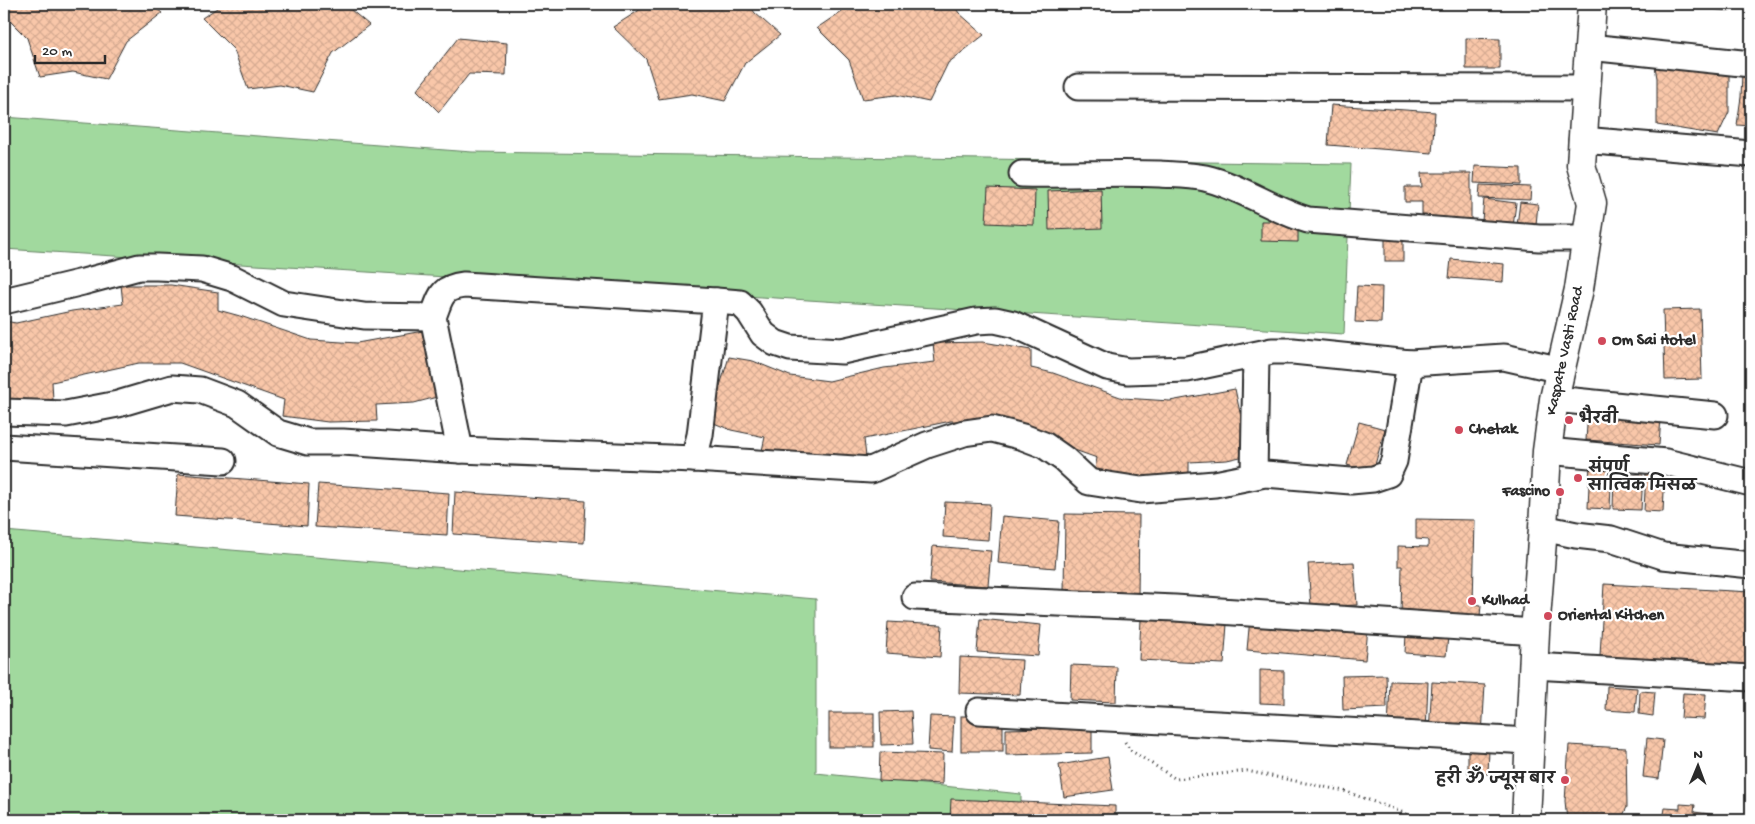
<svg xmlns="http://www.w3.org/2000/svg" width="1755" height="824" viewBox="0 0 1755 824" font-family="'Gochi Hand','Playpen Sans Deva',sans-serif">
<defs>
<pattern id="building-cross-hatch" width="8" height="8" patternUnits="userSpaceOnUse" patternTransform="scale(1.25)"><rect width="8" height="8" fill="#f9c7a9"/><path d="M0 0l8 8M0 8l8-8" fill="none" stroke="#d6ab92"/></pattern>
</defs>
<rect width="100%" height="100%" fill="#fff"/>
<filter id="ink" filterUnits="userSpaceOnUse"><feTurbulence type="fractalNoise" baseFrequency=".02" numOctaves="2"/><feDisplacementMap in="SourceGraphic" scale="10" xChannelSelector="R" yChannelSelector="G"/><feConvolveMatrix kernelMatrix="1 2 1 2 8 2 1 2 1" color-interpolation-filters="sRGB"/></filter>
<g filter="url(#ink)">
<g fill="#a1d99e" stroke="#668264">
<path d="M4,117L472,152L1351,164L1344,334L4,249Z"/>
<path d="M4,531L816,599V773L1021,794V820H4Z"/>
</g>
<g fill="url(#building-cross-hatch)" stroke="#2b2b2b">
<path d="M4,4H151L162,13L126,41L106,79L73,72L40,77L27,38L4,15Z"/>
<path d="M223,4H344L369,25L333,53L313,92L280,85L248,89L234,50L202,18Z"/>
<path d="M643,4H749L755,13L780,35L745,63L725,101L692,94L659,99L646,59L613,27L638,11Z"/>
<path d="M847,4H953L959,13L984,35L948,63L929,102L896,95L863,99L849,60L817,28L842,11Z"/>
<path d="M1667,4H1684L1683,9L1667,7Z"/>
<path d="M1699,4H1732L1731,11L1699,8Z"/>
<path d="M458,38L507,43L506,75L469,74L439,112L417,90Z"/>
<path d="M1466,38L1500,39V69H1466Z"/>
<path d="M1654,60L1729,70V112L1718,135L1657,125V78Z"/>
<path d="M1742,73H1751V126L1737,125L1741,97Z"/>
<path d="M1331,105L1435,112L1432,153L1328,145Z"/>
<path d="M1475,166L1521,168V185L1474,183Z"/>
<path d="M1421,173H1471V225L1422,224V202H1405V187H1422Z"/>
<path d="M1480,185L1531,187L1530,200L1479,198Z"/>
<path d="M988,188L1035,190L1034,225L986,223Z"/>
<path d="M1101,189L1102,228L1049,230L1048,191Z"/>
<path d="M1484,199L1516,203L1512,234L1481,231Z"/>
<path d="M1520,202L1538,204L1535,235L1516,233Z"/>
<path d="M1261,221H1298V242L1261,241Z"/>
<rect x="1385" y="233" width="18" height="28"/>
<path d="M1451,259L1504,264L1503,282L1449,278Z"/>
<path d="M121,285H171L218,292V310L240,316L311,340L357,343L423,331L437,397L414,403L376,405L377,421L328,422L282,416L284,400L180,363H139L52,382L53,400L4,399V321L16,323L72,311L123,304Z"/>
<path d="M1357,286L1382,287L1381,323L1355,322Z"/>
<path d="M1700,309L1702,379L1665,380L1663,310Z"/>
<path d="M983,342L1031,350V368L1053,373L1123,398L1170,401L1235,389L1249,455L1227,460L1189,462V479L1140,480L1094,474L1097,458L993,421H951L864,439L866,457L761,455L765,437L731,430L709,421L729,357L753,361L790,376L829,381L884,368L935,362L933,343Z"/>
<path d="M1588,411L1661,417L1659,445L1586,440Z"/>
<path d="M1359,422L1385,429L1373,472L1347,465Z"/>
<path d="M1590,462H1612L1610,509L1588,508Z"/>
<path d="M1646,470L1665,471L1663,512L1644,511Z"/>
<path d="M178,474L309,484L307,526L175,516Z"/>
<path d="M1614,474L1643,475L1641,510L1613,509Z"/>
<path d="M318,484L449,493L447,535L315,527Z"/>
<path d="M455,492L586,501L584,543L453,534Z"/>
<path d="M945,502L990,504L988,540L943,537Z"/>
<path d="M1065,514L1139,515L1138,596L1064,595Z"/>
<path d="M1002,516L1059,521L1055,568L998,563Z"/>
<path d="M1416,519L1475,520L1473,604L1481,605L1480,616L1401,615L1402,566H1398V546L1428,547V540L1416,539Z"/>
<path d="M933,546L991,551L988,586L930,582Z"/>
<path d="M1354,562L1357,605L1311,607L1308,564Z"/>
<path d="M1604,584L1751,592V665L1600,656Z"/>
<path d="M1250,618L1368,628L1365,660L1247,650Z"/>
<path d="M980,619L1041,625L1038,656L977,652Z"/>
<path d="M1141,619L1227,624L1224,664L1139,660Z"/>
<path d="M888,622L942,625L940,657L886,653Z"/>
<path d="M1406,634L1448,637L1446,656L1405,653Z"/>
<path d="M960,657L1022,660L1020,695L959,693Z"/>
<path d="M1071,665L1117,667L1116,702L1070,700Z"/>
<path d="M1260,670L1284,671V704L1260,703Z"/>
<path d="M1386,675L1387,708L1343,710L1342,676Z"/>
<path d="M1390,681L1428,682L1426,732L1388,731Z"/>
<path d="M1432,682L1485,685L1482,735L1429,733Z"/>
<path d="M1607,686L1637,688L1635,712L1606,710Z"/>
<path d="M1640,691L1655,692L1653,716L1639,714Z"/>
<path d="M1683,693L1706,694L1704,719L1681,718Z"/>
<path d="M911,711L913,744L881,745L880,712Z"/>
<rect x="829" y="713" width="45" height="34"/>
<path d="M930,716L954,717L952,752L928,750Z"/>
<rect x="961" y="716" width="42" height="35"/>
<path d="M1092,727V753L1006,755V729Z"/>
<path d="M1647,738L1663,740L1659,779L1643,777Z"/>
<path d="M1569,745L1626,748L1627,807L1621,820H1567L1565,801Z"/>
<path d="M1468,749L1489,750L1488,774L1468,773Z"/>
<path d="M880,752L943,754L942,784L879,781Z"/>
<path d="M1108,757L1113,790L1064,797L1059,765Z"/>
<path d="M951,799L1115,806V820H950Z"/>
<path d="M1680,804L1695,805L1694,812L1718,815L1717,820H1663L1665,808L1680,809Z"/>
</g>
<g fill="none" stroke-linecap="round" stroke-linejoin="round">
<defs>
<g id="minor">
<path d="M1589,47L1751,64"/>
<path d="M1078,87L1586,88"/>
<path d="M1582,140L1751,154"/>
<path d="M1022,174C1068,175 1114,172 1160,174C1175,175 1191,175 1205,178C1240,186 1273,210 1308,220L1539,238H1586"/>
<path d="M4,301L83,282L139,267H157L202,269L232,278L284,304L364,316L433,317C441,297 440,288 464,285L716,301L700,435L694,459L460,450L343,442H308L278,433L237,404L200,390L172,388L118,404L66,414L4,412"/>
<path d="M433,317L460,450"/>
<path d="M1410,363L1504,357L1561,370"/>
<path d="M1554,399L1715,415"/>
<path d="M4,447L223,461"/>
<path d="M1547,451L1666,462L1751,483"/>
<path d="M694,459L871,470L927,445L964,433L992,429L1023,437L1044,445L1064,459L1089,482L1141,490L1215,484L1265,474L1351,481L1373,479L1388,474L1394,461L1410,363L1293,351H1272L1187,369L1128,371L1107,367L1013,324L995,320L976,321L842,351L790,348L775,343L763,334L749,312L740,303L716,301"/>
<path d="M1254,476L1256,355"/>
<path d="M1543,528L1576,535L1611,539L1663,556L1751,565"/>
<path d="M915,597L1175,608L1535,632"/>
<path d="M1533,666L1751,678"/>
<path d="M979,711L1529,741"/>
</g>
<path id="major" d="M1526,820L1535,632L1543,528L1547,451L1554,399L1579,289L1592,203L1581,165L1592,4"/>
</defs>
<use href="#minor" stroke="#2b2b2b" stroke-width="29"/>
<use href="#major" stroke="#2b2b2b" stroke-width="31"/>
<path stroke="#2b2b2b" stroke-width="3" stroke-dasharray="1 4" stroke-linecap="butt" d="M1125,742L1130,750L1176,779L1247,771L1344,791L1399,811L1420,820"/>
<use href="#minor" stroke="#fff" stroke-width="25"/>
<use href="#major" stroke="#fff" stroke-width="28"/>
</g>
</g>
<g fill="#d1495b" stroke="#fff" stroke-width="2">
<circle cx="1602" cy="341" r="5"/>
<circle cx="1569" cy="420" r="5"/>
<circle cx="1459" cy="430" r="5"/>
<circle cx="1578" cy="478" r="5"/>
<circle cx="1560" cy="492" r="5"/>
<circle cx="1472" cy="601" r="5"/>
<circle cx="1548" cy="616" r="5"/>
<circle cx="1565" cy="780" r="5"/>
</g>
<g text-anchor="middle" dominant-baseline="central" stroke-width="4.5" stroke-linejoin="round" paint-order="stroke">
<g font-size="16" font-weight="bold" fill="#2b2b2b" stroke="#fff" text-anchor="start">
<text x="1612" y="341">Om Sai Hotel</text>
<text x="1579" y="420">भैरवी</text>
<text x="1469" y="430">Chetak</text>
<text x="1588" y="469">संपूर्ण<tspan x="1588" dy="18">सात्विक मिसळ</tspan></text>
<text x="1550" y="492" text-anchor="end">Fascino</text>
<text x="1482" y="601">Kulhad</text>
<text x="1558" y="616">Oriental Kitchen</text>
<text x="1555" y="780" text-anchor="end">हरी ॐ ज्यूस बार</text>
</g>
<g font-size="16" fill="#2b2b2b" stroke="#fff">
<text transform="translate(1566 351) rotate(-78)">Kaspate Vasti Road</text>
</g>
</g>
<rect width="1755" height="824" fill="none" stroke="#fff" stroke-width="20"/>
<rect x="10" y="10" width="1735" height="804" fill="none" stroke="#2b2b2b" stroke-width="2" filter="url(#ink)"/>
<g transform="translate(1698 766) rotate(1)" stroke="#ffffff" stroke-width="4" paint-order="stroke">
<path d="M0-4L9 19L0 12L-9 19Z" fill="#2b2b2b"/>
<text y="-8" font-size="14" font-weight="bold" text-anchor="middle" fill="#2b2b2b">N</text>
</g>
<path d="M35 55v8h70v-8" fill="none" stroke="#2b2b2b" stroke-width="2.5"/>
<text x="42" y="55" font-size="15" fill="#2b2b2b" stroke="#ffffff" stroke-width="4" paint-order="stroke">20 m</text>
</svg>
